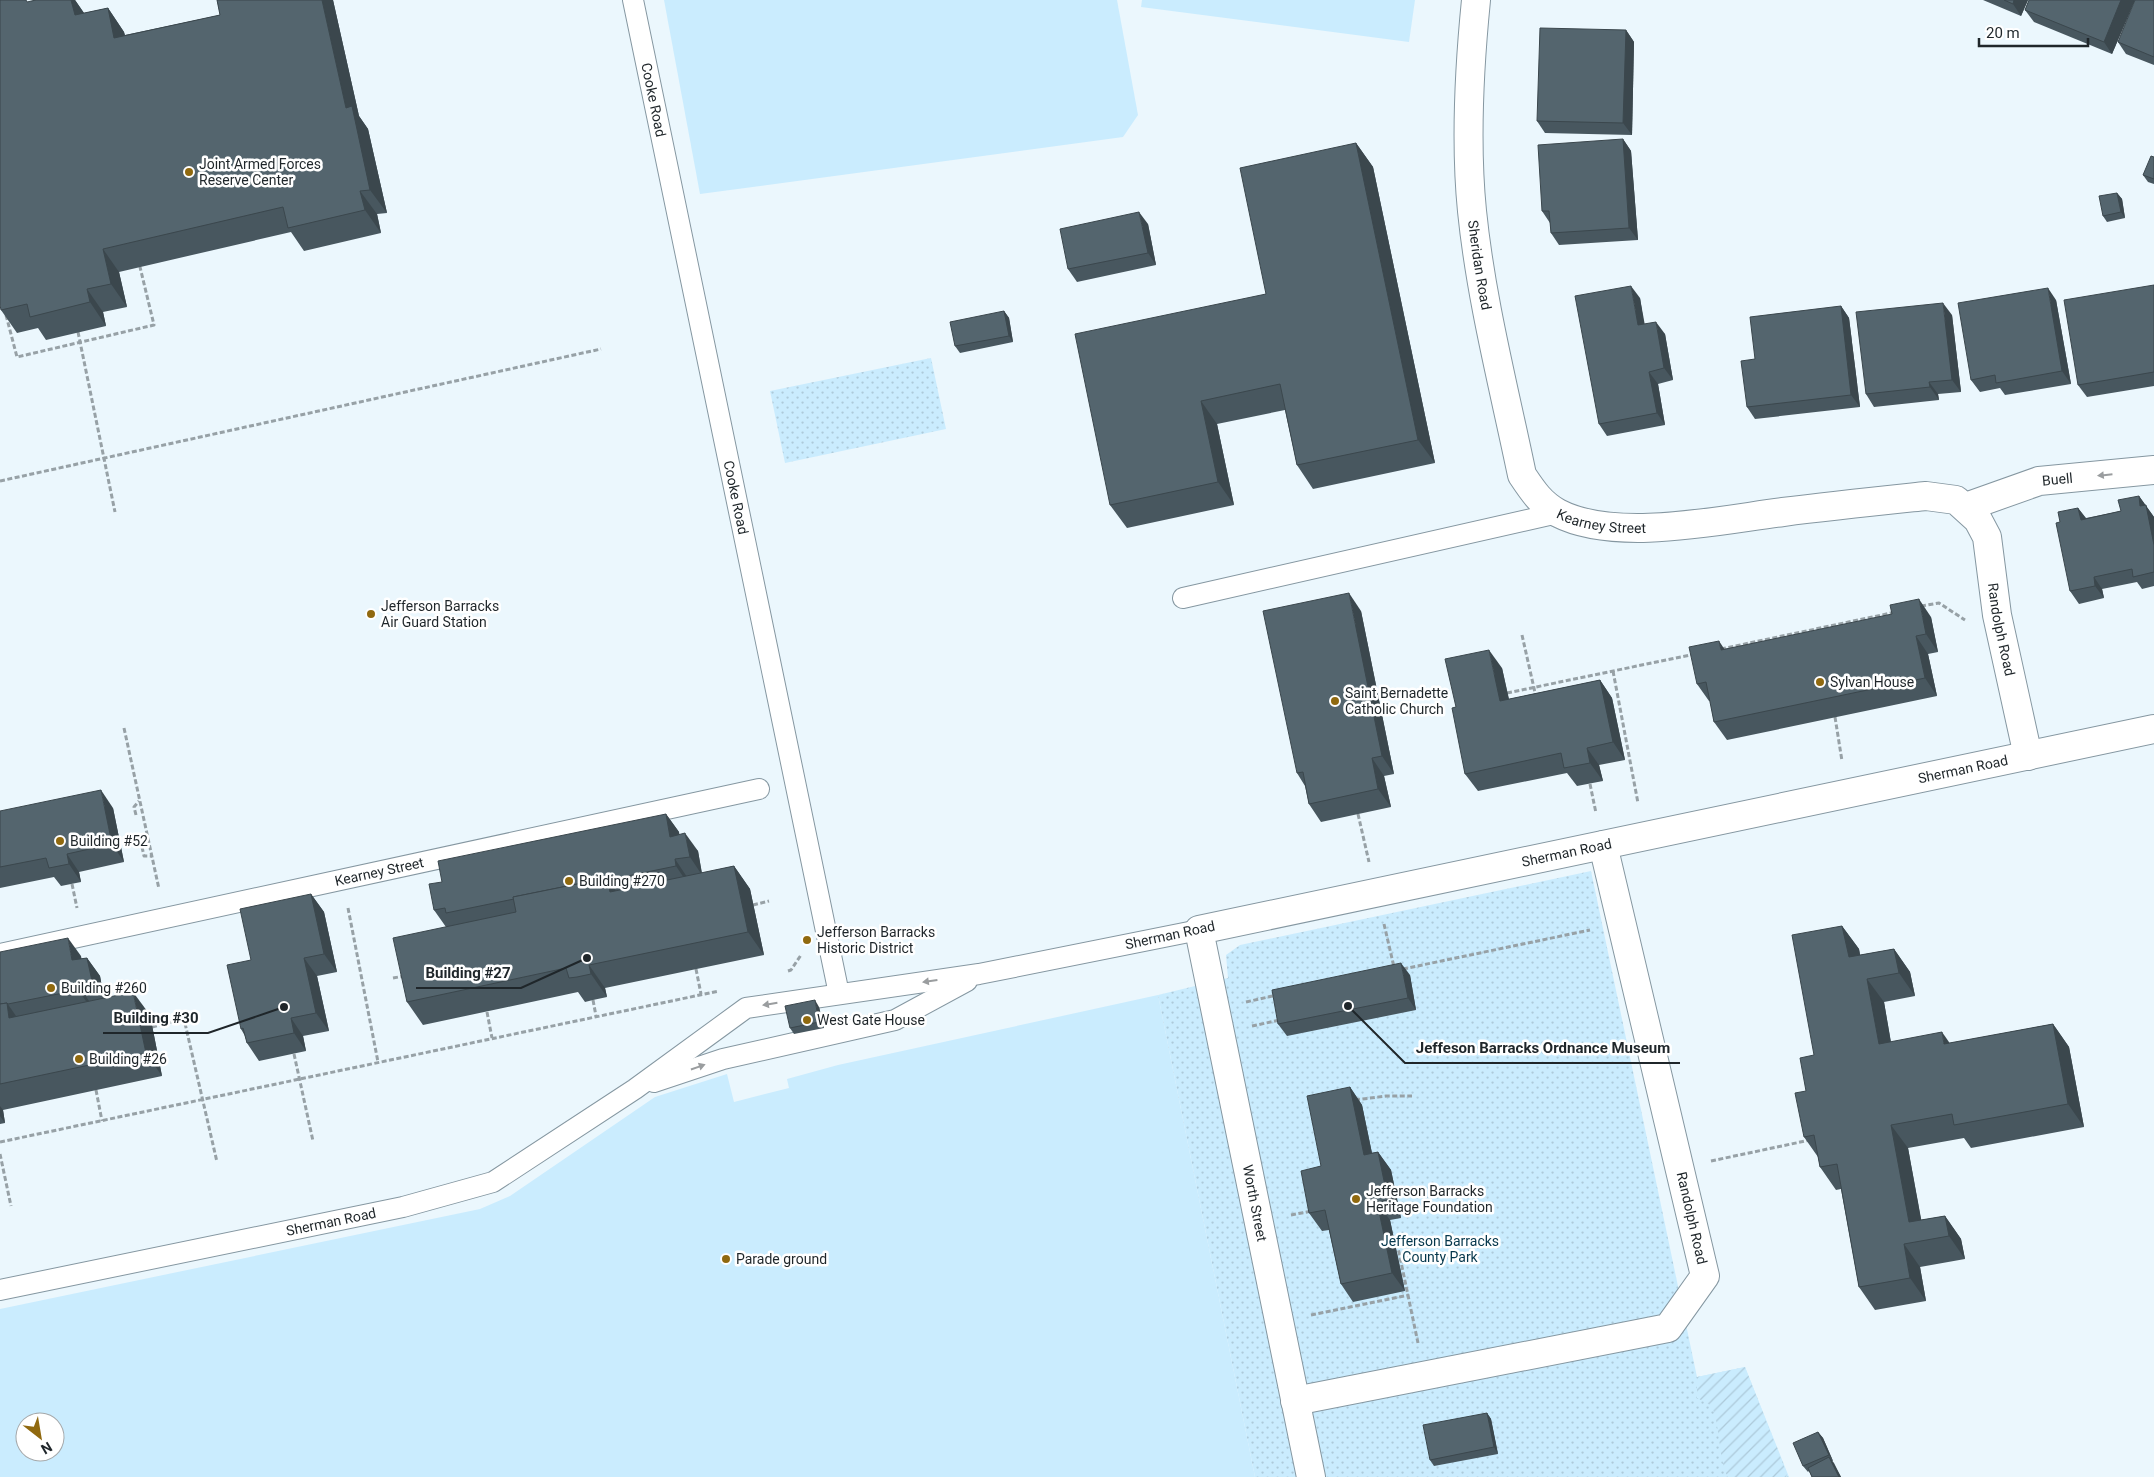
<svg xmlns="http://www.w3.org/2000/svg" width="2154" height="1477" viewBox="0 0 2154 1477" font-family="Roboto,sans-serif">
<defs>
<pattern id="park-dots" width="8" height="8" patternUnits="userSpaceOnUse" patternTransform="scale(1.25)"><rect width="8" height="8" fill="#caecfe"/><path d="M2 2h.1M6 6h.1" fill="none" stroke="#adcada" stroke-width="1.8" stroke-linecap="round"/></pattern>
<pattern id="garden-furrows" width="10" height="10" patternUnits="userSpaceOnUse" patternTransform="scale(1.25)"><rect width="10" height="10" fill="#caecfe"/><path d="M-1 1l2-2M0 10L10 0M9 11l2-2" fill="none" stroke="#adcada"/></pattern>
</defs>
<rect width="100%" height="100%" fill="#ebf7fd"/>
<g fill="#caecfe" fill-rule="evenodd">
<path d="M664,0H1117L1138,115L1123,137L700,194Z"/>
<path d="M1142,0H1415L1409,42L1141,7Z"/>
<path d="M1158,995L1255,1477H0V1309L480,1209L510,1196L655,1097L727,1074L734,1102L789,1088L787,1079L838,1065ZM25,1422H55V1452H25Z"/>
</g>
<g fill="url(#park-dots)">
<path d="M931,358L946,429L785,463L770,391Z"/>
<path d="M1591,871L1697,1377L1745,1367L1789,1477H1255L1158,995L1228,978L1226,955L1240,945Z"/>
</g>
<path fill="url(#garden-furrows)" d="M1745,1367L1787,1474L1786,1477H1728C1718,1459 1720,1419 1711,1406C1708,1403 1701,1400 1697,1398V1377Z"/>
<g fill="none" stroke-linecap="round" stroke-linejoin="round">
<defs>
<g id="lane">
<path id="s1" d="M633,0L839,994"/>
<path d="M1183,598L1558,513"/>
<path id="s2" d="M0,954L759,789"/>
<path d="M654,1082L723,1059L895,1020L967,981"/>
<path id="s3" d="M0,1290L403,1207L493,1182L635,1089L746,1008L979,974L1199,930"/>
</g>
<g id="street">
<path id="s4" d="M1476,0C1469,70 1465,141 1472,211C1481,300 1504,388 1522,475C1532,490 1541,504 1558,513C1616,543 1720,520 1783,512C1831,506 1879,501 1926,496L1956,500L1978,520L1987,537L1997,615L2028,756"/>
<path id="s5" d="M1966,507L2039,481L2154,470"/>
<path d="M1295,1401L1668,1328L1705,1276L1603,845"/>
<path id="s6" d="M1311,1477L1199,930L2154,729"/>
</g>
</defs>
<use href="#lane" stroke="#8597a1" stroke-width="22"/>
<use href="#street" stroke="#8597a1" stroke-width="30"/>
<g stroke="#97a1a6" stroke-width="3" stroke-dasharray="5 2.5" stroke-linecap="butt">
<path d="M6,315L17,357L154,325L140,267"/>
<path d="M78,332L115,512"/>
<path d="M0,481L601,349"/>
<path d="M1921,606L1939,603L1965,620"/>
<path d="M1522,635L1536,697"/>
<path d="M1721,649L1896,612"/>
<path d="M1613,671L1638,803"/>
<path d="M1507,693L1695,654"/>
<path d="M1835,717L1842,761"/>
<path d="M124,728L159,889"/>
<path d="M1590,784L1596,813"/>
<path d="M1358,814L1369,862"/>
<path d="M136,815L134,807L139,801"/>
<path d="M142,847L144,856H152"/>
<path d="M72,884L77,908"/>
<path d="M753,905L769,901"/>
<path d="M348,908L378,1062"/>
<path d="M1384,924L1394,967"/>
<path d="M696,969L701,994"/>
<path d="M1403,969L1590,930"/>
<path d="M788,971L791,970L801,955"/>
<path d="M393,978L404,976"/>
<path d="M593,1000L596,1016"/>
<path d="M1246,1002L1277,995"/>
<path d="M487,1012L492,1038"/>
<path d="M1252,1026L1280,1020"/>
<path d="M152,1027L184,1019L217,1162"/>
<path d="M294,1054L313,1141"/>
<path d="M96,1090L102,1121"/>
<path d="M1355,1100L1386,1096H1412"/>
<path d="M0,1142L719,991"/>
<path d="M0,1154L11,1206"/>
<path d="M1711,1161L1810,1140"/>
<path d="M1291,1215L1312,1211"/>
<path d="M1397,1243L1418,1343"/>
<path d="M1311,1315L1409,1295"/>
</g>
<use href="#lane" stroke="#fff" stroke-width="20"/>
<use href="#street" stroke="#fff" stroke-width="28"/>
</g>
<g fill="#48575f">
<path d="M31,0V1L36,0H75L84,13L108,8L124,32L125,35L220,15L217,0H333L359,116L368,129L387,213L377,214L381,233L304,251L291,232L119,272L127,307L103,312L106,326L46,340L38,328L17,333L1,310Z"/>
<path d="M1983,0H2028L2021,16Z"/>
<path d="M2029,0H2135L2112,54L2034,22L2025,10Z"/>
<path d="M2154,0V65L2126,54L2118,42Z"/>
<path d="M1626,30L1634,42L1632,135L1545,133L1537,121Z"/>
<path d="M1623,139L1631,151L1638,240L1559,245L1551,233L1550,223L1542,211Z"/>
<path d="M1356,143L1373,167L1435,463L1313,489L1297,465L1285,410L1217,424L1234,505L1127,528L1110,505L1266,294Z"/>
<path d="M2154,157V184L2148,182L2143,175Z"/>
<path d="M2117,193L2122,199L2125,218L2107,222L2103,216Z"/>
<path d="M1148,224L1156,265L1077,282L1068,269Z"/>
<path d="M2154,285V386L2087,397L2078,385Z"/>
<path d="M1640,298L1644,324L1665,334L1673,380L1658,384L1665,425L1607,436L1599,424Z"/>
<path d="M2056,300L2071,384L2005,395L2000,388L1980,392L1971,380Z"/>
<path d="M1841,306L1849,318L1860,407L1755,419L1747,407L1755,359Z"/>
<path d="M1004,311L1009,318L1013,342L960,353L955,346Z"/>
<path d="M1952,315L1961,392L1938,394L1939,400L1874,407L1866,394Z"/>
<path d="M2139,496L2154,517V586L2142,589L2137,582L2102,589L2104,598L2079,604L2070,591L2060,522L2078,508L2086,518L2121,511Z"/>
<path d="M1361,611L1394,774L1384,776L1391,807L1321,822L1309,804L1305,786L1297,773Z"/>
<path d="M1931,617L1938,652L1928,654L1937,696L1727,740L1714,722L1710,701H1709L1697,684L1725,649Z"/>
<path d="M1502,668L1509,699L1600,680L1612,698L1625,760L1599,765L1603,781L1577,786L1567,773L1478,791L1465,774L1456,707Z"/>
<path d="M113,808L124,862L79,872L81,882L61,886L54,877L0,888V811Z"/>
<path d="M666,814L679,832V835L698,851L702,873L734,866L750,889L764,955L605,988L607,997L593,1000L585,1002L578,992L423,1025L407,1002L446,927L434,910L442,882Z"/>
<path d="M311,894L324,912L337,972L317,976L329,1031L303,1036L306,1051L259,1061L247,1043L245,1036L241,1029L251,960Z"/>
<path d="M1842,926L1859,949L1860,955L1894,949L1910,972L1915,996L1884,1002L1891,1042L1950,1043L2053,1024L2069,1047L2084,1127L1971,1148L1964,1138L1908,1148L1921,1220L1945,1216L1961,1239L1965,1259L1920,1267L1926,1301L1875,1310L1859,1287L1841,1189L1836,1190L1820,1167L1818,1157L1804,1137L1814,1055Z"/>
<path d="M0,952L81,956V959L87,958L100,976L104,998L150,1015L162,1076L3,1110L5,1123L0,1124Z"/>
<path d="M1410,975L1416,1010L1287,1036L1278,1024Z"/>
<path d="M819,1007L824,1028L794,1034L790,1028Z"/>
<path d="M1350,1087L1362,1105L1372,1153L1378,1152L1391,1170L1401,1218L1390,1220L1405,1291L1353,1302L1341,1284L1329,1230L1322,1231L1309,1213L1321,1166Z"/>
<path d="M1487,1413L1491,1419L1498,1454L1434,1466L1430,1460Z"/>
<path d="M1818,1432L1823,1438L1833,1461H1832L1841,1477H1812L1809,1471L1808,1472L1803,1466Z"/>
</g>
<g fill="#3b474d">
<path d="M71,0H75L86,16L75,15Z"/>
<path d="M322,0H333L359,116L368,129L387,213L370,190L346,108Z"/>
<path d="M2014,0H2028L2021,16L2013,4Z"/>
<path d="M2121,0H2135L2112,54L2104,42Z"/>
<path d="M108,8L124,32L130,61L114,38Z"/>
<path d="M1626,30L1634,42L1632,135L1623,123Z"/>
<path d="M1623,139L1631,151L1638,240L1629,228Z"/>
<path d="M1356,143L1373,167L1435,463L1418,440Z"/>
<path d="M360,191L377,214L381,233L365,210Z"/>
<path d="M2117,193L2122,199L2125,218L2121,212Z"/>
<path d="M1139,212L1148,224L1156,265L1148,253Z"/>
<path d="M103,249L119,272L127,307L111,284Z"/>
<path d="M1631,286L1640,298L1647,337L1638,325Z"/>
<path d="M2048,288L2056,300L2071,384L2062,371Z"/>
<path d="M87,289L103,312L106,326L90,302Z"/>
<path d="M1943,303L1952,315L1961,392L1952,380Z"/>
<path d="M1841,306L1849,318L1860,407L1851,395Z"/>
<path d="M1004,311L1009,318L1013,342L1009,336Z"/>
<path d="M1656,322L1665,334L1673,380L1664,368Z"/>
<path d="M1649,372L1658,384L1665,425L1657,413Z"/>
<path d="M1929,382L1938,394L1939,400L1930,387Z"/>
<path d="M1201,401L1217,424L1234,505L1218,482Z"/>
<path d="M2139,496L2154,517V545L2140,506Z"/>
<path d="M2078,508L2087,520H2081Z"/>
<path d="M2094,577L2102,589L2104,598L2095,586Z"/>
<path d="M1349,593L1361,611L1394,774L1382,756Z"/>
<path d="M1919,599L1931,617L1938,652L1926,634Z"/>
<path d="M1916,636L1928,654L1937,696L1925,678Z"/>
<path d="M1719,641L1731,659L1721,650Z"/>
<path d="M1489,650L1502,668L1513,719L1500,701Z"/>
<path d="M1600,680L1612,698L1625,760L1613,742Z"/>
<path d="M1587,748L1599,765L1603,781L1590,763Z"/>
<path d="M1372,758L1384,776L1391,807L1378,789Z"/>
<path d="M101,790L113,808L124,862L112,844Z"/>
<path d="M666,814L679,832L683,854L670,837Z"/>
<path d="M685,833L698,851L702,875L690,857Z"/>
<path d="M67,854L79,872L81,882L69,864Z"/>
<path d="M675,859L687,877L688,884L676,866Z"/>
<path d="M734,866L750,889L764,955L748,932Z"/>
<path d="M607,878L623,901L610,892Z"/>
<path d="M311,894L324,912L337,972L324,954Z"/>
<path d="M1842,926L1859,949L1865,980L1849,957Z"/>
<path d="M68,938L81,956L85,978L72,960Z"/>
<path d="M1894,949L1910,972L1915,996L1899,973Z"/>
<path d="M87,958L100,976L104,998L92,981Z"/>
<path d="M304,958L317,976L329,1031L316,1013Z"/>
<path d="M1401,963L1410,975L1416,1010L1408,998Z"/>
<path d="M589,965L605,988L607,997L591,974Z"/>
<path d="M1867,979L1884,1002L1895,1067L1879,1044Z"/>
<path d="M77,983L89,1001L91,1008L78,990Z"/>
<path d="M133,992L150,1015L162,1076L146,1053Z"/>
<path d="M815,1000L819,1007L824,1028L819,1022Z"/>
<path d="M7,1003L23,1026L9,1018Z"/>
<path d="M291,1018L303,1036L306,1051L294,1033Z"/>
<path d="M2053,1024L2069,1047L2084,1127L2068,1104Z"/>
<path d="M1942,1032L1958,1055L1944,1044Z"/>
<path d="M1350,1087L1362,1105L1376,1173L1364,1155Z"/>
<path d="M0,1106L3,1110L5,1123L0,1116Z"/>
<path d="M1891,1125L1908,1148L1925,1240L1909,1222Z"/>
<path d="M1378,1152L1391,1170L1401,1218L1388,1200Z"/>
<path d="M1377,1202L1390,1220L1405,1291L1392,1273Z"/>
<path d="M1945,1216L1961,1239L1965,1259L1949,1236Z"/>
<path d="M1904,1244L1920,1267L1926,1301L1910,1278Z"/>
<path d="M1487,1413L1491,1419L1498,1454L1494,1447Z"/>
<path d="M1818,1432L1823,1438L1833,1461L1829,1455Z"/>
<path d="M1829,1457L1834,1463L1841,1477H1839Z"/>
</g>
<g fill="#54656e" stroke="#3b474d">
<path d="M0,0H26L27,2L36,0H71L75,15L108,8L114,38L220,15L217,0H322L346,108L352,106L370,190L360,191L365,210L288,228L283,207L103,249L111,284L87,289L90,302L30,317L27,304L1,310L0,305Z"/>
<path d="M2004,0H2014L2013,4Z"/>
<path d="M2029,0H2121L2104,42L2025,10Z"/>
<path d="M2135,0H2154V57L2118,42Z"/>
<path d="M1540,28L1626,30L1623,123L1537,121Z"/>
<path d="M1623,139L1629,228L1551,233L1549,211H1542L1538,145Z"/>
<path d="M1356,143L1418,440L1297,465L1280,384L1201,401L1218,482L1110,505L1075,334L1266,294L1240,168Z"/>
<path d="M2151,156L2154,157V179L2143,175Z"/>
<path d="M2117,193L2121,212L2103,216L2099,196Z"/>
<path d="M1139,212L1148,253L1068,269L1060,229Z"/>
<path d="M2154,285V372L2078,385L2064,300Z"/>
<path d="M1631,286L1638,325L1656,322L1664,368L1649,372L1657,413L1599,424L1575,296Z"/>
<path d="M2048,288L2062,371L1996,383L1995,375L1971,380L1958,303Z"/>
<path d="M1943,303L1952,380L1929,382L1930,387L1866,394L1856,312Z"/>
<path d="M1841,306L1851,395L1747,407L1741,361L1755,359L1750,317Z"/>
<path d="M1004,311L1009,336L955,346L950,322Z"/>
<path d="M2139,496L2140,506L2146,505L2154,545V572L2133,577L2132,569L2094,577L2095,586L2070,591L2056,523L2060,522L2058,512L2078,508L2081,520L2121,511L2118,500Z"/>
<path d="M1349,593L1382,756L1372,758L1378,789L1309,804L1303,772L1297,773L1263,611Z"/>
<path d="M1919,599L1926,634L1916,636L1925,678L1714,722L1706,682L1697,684L1689,647L1719,641L1721,650L1892,614L1890,605Z"/>
<path d="M1489,650L1500,701L1600,680L1613,742L1587,748L1590,763L1564,768L1561,753L1465,774L1452,708L1456,707L1445,659Z"/>
<path d="M101,790L112,844L67,854L69,864L49,868L46,858L0,867V811Z"/>
<path d="M666,814L670,837L685,833L690,857L675,859L676,866L608,880L607,878L513,897L514,899L446,913L445,908L434,910L429,884L442,882L438,861Z"/>
<path d="M734,866L748,932L589,965L591,974L577,977L569,978L566,968L407,1002L393,938L516,912L513,897L607,878L610,892Z"/>
<path d="M311,894L324,954L304,958L316,1013L291,1018L294,1033L247,1043L243,1028L241,1029L227,965L251,960L240,909Z"/>
<path d="M1842,926L1849,957L1894,949L1899,973L1867,979L1879,1044L1942,1032L1944,1044L2053,1024L2068,1104L1954,1125L1952,1114L1891,1125L1909,1222L1945,1216L1949,1236L1904,1244L1910,1278L1859,1287L1837,1164L1820,1167L1814,1135L1804,1137L1795,1093L1806,1091L1800,1058L1814,1055L1792,935Z"/>
<path d="M68,938L72,960L87,958L92,981L77,983L78,990L8,1004L7,1003L0,1004V952Z"/>
<path d="M1401,963L1408,998L1278,1024L1272,990Z"/>
<path d="M133,992L146,1053L0,1084V1004L7,1003L9,1018Z"/>
<path d="M815,1000L819,1022L790,1028L785,1006Z"/>
<path d="M1350,1087L1364,1155L1378,1152L1388,1200L1377,1202L1392,1273L1341,1284L1325,1210L1309,1213L1301,1171L1321,1166L1307,1096Z"/>
<path d="M1487,1413L1494,1447L1430,1460L1423,1425Z"/>
<path d="M1818,1432L1829,1455L1803,1466L1793,1443Z"/>
<path d="M1829,1457L1839,1477H1812L1808,1468Z"/>
</g>
<defs><path id="oneway-solid" d="M-6-.8H1V-3.2L6.5 0L1 3.2V.8H-6Z" transform="scale(1.25)"/></defs>
<g fill="#9a9d9f">
<use href="#oneway-solid" transform="translate(2105 475) rotate(174)"/>
<use href="#oneway-solid" transform="translate(930 981) rotate(172)"/>
<use href="#oneway-solid" transform="translate(770 1004) rotate(171)"/>
<use href="#oneway-solid" transform="translate(698 1067) rotate(-19)"/>
</g>
<g fill="#90690f" stroke="#fff" stroke-width="2">
<circle cx="189" cy="172" r="5"/>
<circle cx="371" cy="614" r="5"/>
<circle cx="1820" cy="682" r="5"/>
<circle cx="1335" cy="701" r="5"/>
<circle cx="60" cy="841" r="5"/>
<circle cx="569" cy="881" r="5"/>
<circle cx="807" cy="940" r="5"/>
<circle cx="51" cy="988" r="5"/>
<circle cx="807" cy="1020" r="5"/>
<circle cx="79" cy="1059" r="5"/>
<circle cx="1356" cy="1199" r="5"/>
<circle cx="726" cy="1259" r="5"/>
</g>
<g text-anchor="middle" dominant-baseline="central" stroke-width="5" stroke-linejoin="round" paint-order="stroke">
<g font-size="14" fill="#1f262a" stroke="#fff">
<text stroke="none"><textPath href="#s1" startOffset="102">Cooke Road</textPath></text>
<text stroke="none"><textPath href="#s4" startOffset="266">Sheridan Road</textPath></text>
<text stroke="none"><textPath href="#s5" startOffset="96">Buell</textPath></text>
<text stroke="none"><textPath href="#s1" startOffset="508">Cooke Road</textPath></text>
<text stroke="none"><textPath href="#s4" startOffset="578">Kearney Street</textPath></text>
<text stroke="none"><textPath href="#s4" startOffset="1078">Randolph Road</textPath></text>
<text stroke="none"><textPath href="#s6" startOffset="1339">Sherman Road</textPath></text>
<text stroke="none"><textPath href="#s6" startOffset="934">Sherman Road</textPath></text>
<text stroke="none"><textPath href="#s2" startOffset="388">Kearney Street</textPath></text>
<text transform="translate(1170 935) rotate(-12)">Sherman Road</text>
<text transform="translate(1255 1203) rotate(79)">Worth Street</text>
<text transform="translate(1692 1218) rotate(77)">Randolph Road</text>
<text stroke="none"><textPath href="#s3" startOffset="338">Sherman Road</textPath></text>
</g>
<g font-size="14" fill="#1f262a" stroke="#fff" text-anchor="start">
<text x="199" y="164">Joint Armed Forces<tspan x="199" dy="16">Reserve Center</tspan></text>
<text x="381" y="606">Jefferson Barracks<tspan x="381" dy="16">Air Guard Station</tspan></text>
<text x="1830" y="682">Sylvan House</text>
<text x="1345" y="693">Saint Bernadette<tspan x="1345" dy="16">Catholic Church</tspan></text>
<text x="70" y="841">Building #52</text>
<text x="579" y="881">Building #270</text>
<text x="817" y="932">Jefferson Barracks<tspan x="817" dy="16">Historic District</tspan></text>
<text x="61" y="988">Building #260</text>
<text x="817" y="1020">West Gate House</text>
<text x="89" y="1059">Building #26</text>
<text x="1366" y="1191">Jefferson Barracks<tspan x="1366" dy="16">Heritage Foundation</tspan></text>
<text x="736" y="1259">Parade ground</text>
</g>
<g font-size="14" fill="#05374c" stroke="#fff">
<text x="1440" y="1241">Jefferson Barracks<tspan x="1440" dy="16">County Park</tspan></text>
</g>
</g>
<path fill="none" stroke="#1f262a" stroke-width="2" d="M587 958L521 988H416M284 1007L208 1033H103M1348 1006L1405 1063H1680"/>
<g fill="#1f262a" stroke="#fff" stroke-width="2">
<circle cx="587" cy="958" r="5"/>
<circle cx="284" cy="1007" r="5"/>
<circle cx="1348" cy="1006" r="5"/>
</g>
<g font-size="15" text-anchor="middle" font-weight="bold" fill="#1f262a" stroke="#fff" stroke-width="5" stroke-linejoin="round" paint-order="stroke">
<text x="468" y="978">Building #27</text>
<text x="156" y="1023">Building #30</text>
<text x="1543" y="1053">Jeffeson Barracks Ordnance Museum</text>
</g>
<g transform="translate(40 1437) rotate(149)"><circle r="24" fill="#ffffff" stroke="#a5a8aa"/>
<path d="M0-4L9 19L0 12L-9 19Z" fill="#90690f"/>
<text y="-8" font-size="14" font-weight="bold" text-anchor="middle" fill="#1f262a">N</text>
</g>
<path d="M1979 38v8h109v-8" fill="none" stroke="#1f262a" stroke-width="2.5"/>
<text x="1986" y="38" font-size="15" fill="#1f262a" stroke="#ffffff" stroke-width="4" paint-order="stroke">20 m</text>
</svg>
